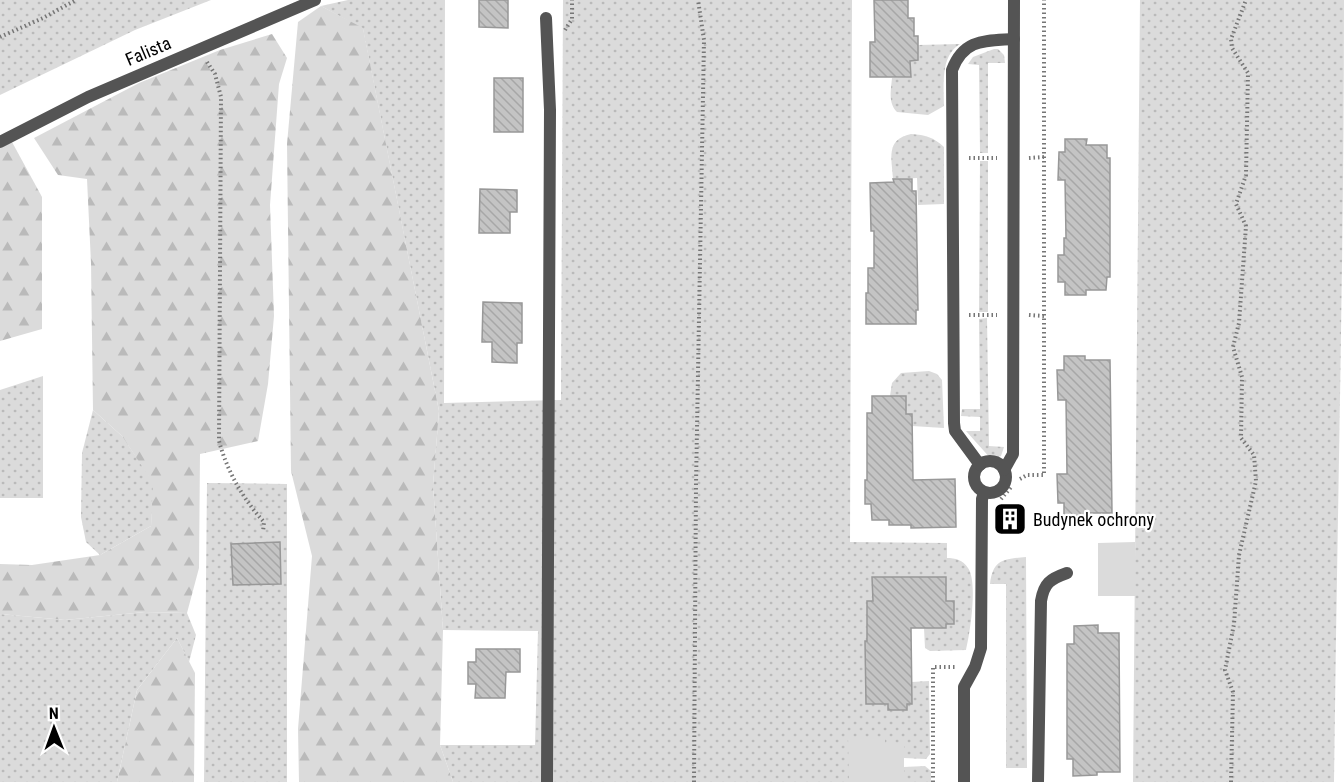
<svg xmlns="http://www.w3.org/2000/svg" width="1344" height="782" viewBox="0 0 1344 782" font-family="'Roboto Condensed',sans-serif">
<defs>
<pattern id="grass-dots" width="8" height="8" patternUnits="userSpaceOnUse" patternTransform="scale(1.5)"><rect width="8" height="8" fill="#dbdbdb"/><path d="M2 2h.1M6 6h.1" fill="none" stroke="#bababa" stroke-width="1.8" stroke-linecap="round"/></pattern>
<pattern id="forest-firs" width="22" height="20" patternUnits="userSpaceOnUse" patternTransform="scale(1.5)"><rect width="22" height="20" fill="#dbdbdb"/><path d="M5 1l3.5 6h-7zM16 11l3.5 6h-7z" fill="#bababa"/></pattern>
<pattern id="building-back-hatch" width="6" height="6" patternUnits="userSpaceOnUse" patternTransform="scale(1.5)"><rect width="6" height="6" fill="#c4c4c4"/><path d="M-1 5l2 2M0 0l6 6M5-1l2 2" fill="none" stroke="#a7a7a7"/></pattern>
</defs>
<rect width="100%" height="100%" fill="#fff"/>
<g fill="url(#grass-dots)">
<path d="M0,0H211L135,30L0,95Z"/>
<path d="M348,0H445L444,403L561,400L563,0H852L850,542L947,543V558C955,558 963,560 968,568C978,582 970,633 966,650L930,651L925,648L924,628H945L954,601H946L872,577L873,601H867V623L871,641H865L866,704H888L889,710H906L907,704H912V682L929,681L930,754L926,759L904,758V743H885L884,737H849V782H453L440,745H535L538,631L443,630L433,485L439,411L363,29L321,6Z"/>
<path d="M1140,0H1344C1344,261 1337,521 1334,782H1133Z"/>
<path d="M960,44C940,56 944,85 944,106L928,115L897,112C888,103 891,90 892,78L911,77L910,61L918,60V45Z"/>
<path d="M994,49H998L1004,55L1005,63H988V153H980L979,65L968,64L973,57Z"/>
<path d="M911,134C926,135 933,137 944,147V204L918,205L917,178L893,179C892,158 885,140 911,134Z"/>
<path d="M980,161H988V312H979Z"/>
<path d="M987,318L989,446L1004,447L1001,456L992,460L966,431H980V417L961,416L962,409H980L979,319Z"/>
<path d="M929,371L937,374L942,380L944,428L912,426V414H906V396H890L892,383L901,373Z"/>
<path d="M43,376V498H0V390Z"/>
<path d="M93,410L122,436L154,483L151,526L100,555L86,542L81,517L82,453Z"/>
<path d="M207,483L287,484V782H204Z"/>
<path d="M1026,557L1027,768H1006V584H990C993,559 1004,559 1026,557Z"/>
<path d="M145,612L187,613L196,635L189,662L177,638L137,690L117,782H0V614L65,620Z"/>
<path d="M925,766L931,771V782H904V767Z"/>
</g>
<g fill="url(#forest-firs)">
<path d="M321,6L363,28L439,411L433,485L443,630L440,745L453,782H299L298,729L312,556L291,471L287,144L298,22Z"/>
<path d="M272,34L287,58L279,84L270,205L274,316L268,384L258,441L200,454L199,568L187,613L145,612L65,620L0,614V564L32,565L100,555L151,526L153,483L122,436L93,410L91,263L87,179L58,175L34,138L139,83L220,50Z"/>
<path d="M12,142L42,197V329L0,341V148Z"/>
<path d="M177,638L195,673L194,782H117L137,690Z"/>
</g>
<g fill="#dbdbdb">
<path d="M1135,542V596H1098V543Z"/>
<path d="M848,737H885V743H904V782H849Z"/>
</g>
<g fill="url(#building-back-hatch)" stroke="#989898" stroke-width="1.5">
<path d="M479,0H508V28L479,27Z"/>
<path d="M874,0H908V18H914V36H918V60L910,61L911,77H870V42H875Z"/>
<rect x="494" y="78" width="29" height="54"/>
<path d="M1065,139H1087L1086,145H1107V158H1110V277H1107L1106,290H1086V295H1065V282H1058V255H1064V238H1066L1065,180H1058L1059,152H1065Z"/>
<path d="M893,179H912V191H916L918,310H916V324H866V293H868V268H874V231H871L870,183L894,182Z"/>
<path d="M480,189L517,190V212H510V233H479Z"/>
<path d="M483,302L522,303V343H517V363L492,362V342H482Z"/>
<path d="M1064,356H1085V360H1110L1112,513H1087V516H1064V503H1058L1057,474H1067L1066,400H1058L1057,370H1064Z"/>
<path d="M872,396H906V414H912L913,480L955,479L956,527L911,528V525H889V520H872L871,504H865V480H867V413H872Z"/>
<path d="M280,542L281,584L233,585L231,544Z"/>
<path d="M872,577H946V601H954V624H946V628H911L912,704H907V710H888V704H866L865,641H867V601H873Z"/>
<path d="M1098,625V633H1119L1120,772H1097V775L1073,776V759H1067V644H1074V626Z"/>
<path d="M476,649H520V672H506L505,698H475L476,684H468V662H476Z"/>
</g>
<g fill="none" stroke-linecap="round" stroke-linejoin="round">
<g stroke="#767676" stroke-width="4" stroke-dasharray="1.5 3" stroke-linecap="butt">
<path d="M565,30L572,19V0"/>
<path d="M0,37L43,18L76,0"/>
<path d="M207,62L215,74L221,97L219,441C227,471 243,499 264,522L263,532"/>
<path d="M969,158H997"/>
<path d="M1029,158L1044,157"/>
<path d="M969,315H997"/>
<path d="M1029,315L1044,316"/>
<path d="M1020,479L1027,475H1044V0"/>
<path d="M1001,499L1012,486"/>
<path d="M694,782L696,484L704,40L698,0"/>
<path d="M933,782V667H956"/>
<path d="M1231,782L1233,692L1225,670L1234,624L1239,555L1256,481L1254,455L1241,438L1242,377L1233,347L1239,323L1246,226L1236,204L1246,175L1248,73L1232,48L1231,39L1246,0"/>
</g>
<g stroke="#545454" stroke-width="12">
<path d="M546,18L550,110L547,782"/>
<path d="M0,142L88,97L315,0"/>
<circle cx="990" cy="477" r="16"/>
<path d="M980,465L955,431L954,423L952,70C964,38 986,41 1014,39"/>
<path d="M1004,470L1013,454L1014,0"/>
<path d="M964,782V687L975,667L981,648L982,499L984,493"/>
<path d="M1038,782L1041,601C1044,583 1050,579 1067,573"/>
</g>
</g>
<defs>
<symbol id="building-square" viewBox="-11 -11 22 22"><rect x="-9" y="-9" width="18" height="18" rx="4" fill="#000" stroke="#fff"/><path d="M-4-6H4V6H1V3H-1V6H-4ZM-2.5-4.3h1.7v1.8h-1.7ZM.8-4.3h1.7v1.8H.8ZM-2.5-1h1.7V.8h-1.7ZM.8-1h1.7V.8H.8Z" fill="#fff"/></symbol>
</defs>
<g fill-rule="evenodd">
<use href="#building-square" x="991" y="500" width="38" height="38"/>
</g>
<g text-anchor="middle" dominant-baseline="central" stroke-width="4.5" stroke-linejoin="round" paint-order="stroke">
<g font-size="18" fill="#000" stroke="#fff">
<text transform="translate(148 51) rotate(-23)">Falista</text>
</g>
<g font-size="18" fill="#000" stroke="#fff" text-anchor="start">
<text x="1033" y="519">Budynek ochrony</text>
</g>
</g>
<g transform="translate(54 728) rotate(359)" stroke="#ffffff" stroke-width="4.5" paint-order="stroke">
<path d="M0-4.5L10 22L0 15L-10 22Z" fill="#000000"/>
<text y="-9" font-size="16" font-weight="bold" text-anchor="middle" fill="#000000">N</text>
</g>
</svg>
